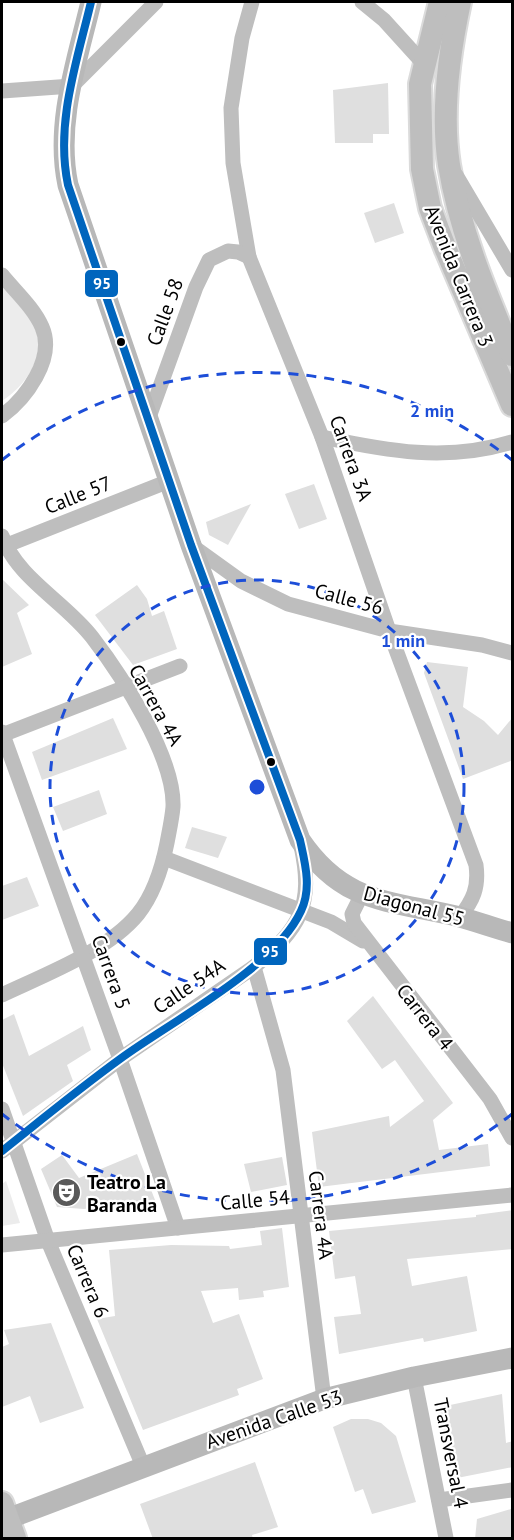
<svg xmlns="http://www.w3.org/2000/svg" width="514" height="1540" viewBox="0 0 514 1540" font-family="'PT Sans',sans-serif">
<rect width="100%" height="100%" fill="#fff"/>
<g fill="#ececec">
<path d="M2,285C13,297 27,310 34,326C48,356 25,386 2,401Z"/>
<path d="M6,1181L20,1223L2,1226V1184Z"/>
</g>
<g fill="#dfdfdf">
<path d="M388,83L389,134H373V143H335L333,90Z"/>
<path d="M394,203L404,233L375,243L364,213Z"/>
<path d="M314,484L327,519L299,529L285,494Z"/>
<path d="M251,504L228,545L209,535L206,522Z"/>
<path d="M2,579L29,605L17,613L32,654L2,667Z"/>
<path d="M137,585L147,599L152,616L164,611L177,649L133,665L95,615Z"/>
<path d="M427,662L468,667L463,707L484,721L498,735L513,717V760L463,779L424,673Z"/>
<path d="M113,718L127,749L42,780L32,752Z"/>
<path d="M99,790L107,814L63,831L53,807Z"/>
<path d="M192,827L227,837L218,858L185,848Z"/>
<path d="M27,877L39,906L2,920V886Z"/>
<path d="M373,996L453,1103L433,1120L439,1150L488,1144L490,1166L319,1187L312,1132L389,1116L390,1127L424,1101L395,1060L382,1069L347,1021Z"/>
<path d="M14,1014L29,1056L83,1026L91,1050L67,1065L73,1081L23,1116L2,1063V1020Z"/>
<path d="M137,1154L155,1200L84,1209L57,1207L41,1169L62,1155L79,1178Z"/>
<path d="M282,1157L287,1185L251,1192L244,1164Z"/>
<path d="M513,1210V1249L407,1259L412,1286L467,1276L477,1331L424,1342L423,1338L339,1354L334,1317L361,1314L355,1276L335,1279L329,1231L476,1217V1215Z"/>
<path d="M282,1228L289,1287L263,1291L264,1297L239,1300L238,1288L201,1291L213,1323L239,1314L263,1379L237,1389L239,1395L143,1430L97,1319L115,1316L109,1250L171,1245L229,1246L230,1249L262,1245L260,1231Z"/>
<path d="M51,1323L84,1408L40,1423L30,1396L2,1407V1347L9,1344L4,1330Z"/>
<path d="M502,1394L506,1443L513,1441V1467L457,1478L436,1408Z"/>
<path d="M351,1419H368L381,1423L396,1436L416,1502L372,1514L363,1489L355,1492L333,1427Z"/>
<path d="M255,1462L278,1527L252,1535L253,1539H153L140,1504Z"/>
<path d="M511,1509L512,1539H475L477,1519Z"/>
</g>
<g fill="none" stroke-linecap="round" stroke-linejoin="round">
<defs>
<g id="primary">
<path d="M440,2L420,84L422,169L430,208L446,250L512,405"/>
<path d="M460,2C449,53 441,113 449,165C460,232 486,293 512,355"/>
<path d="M2,1503L15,1538"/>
</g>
</defs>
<use href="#primary" stroke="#dbdbdb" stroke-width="26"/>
<g stroke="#bebebe" stroke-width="15">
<path d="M252,2L242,38L231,108L233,163L249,257L322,437L389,631L476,865C479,888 473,900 460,917"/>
<path d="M362,2L384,20L423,63"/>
<path d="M2,91L72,86L156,2"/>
<path d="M456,175L512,270"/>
<path d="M2,275C15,291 34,308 42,327C56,359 25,399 2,416"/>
<path d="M148,420L196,287L209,260L228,251L238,252L249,257"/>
<path d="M322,437C387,451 447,462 512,442"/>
<path d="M2,536C17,578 65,602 92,637C122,676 175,758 173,807C172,819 169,832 167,843C162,868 154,894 138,914C108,951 44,975 2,995"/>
<path d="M191,545L241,581L288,604L389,631L482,645L512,653"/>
<path d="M2,547L169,481"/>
<path d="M2,732L120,1059L178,1228"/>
<path d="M2,735L180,666"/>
<path d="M164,858L331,922L363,941"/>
<path d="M362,894L352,914L354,923L490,1099L512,1138"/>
<path d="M254,967L283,1070L324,1399"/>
<path d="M2,1109L48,1241L143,1466"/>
<path d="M2,1151L120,1059L254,967C300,928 314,906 301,846"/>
<path d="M2,1245L512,1195"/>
<path d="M414,1377L446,1538"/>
<path d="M439,1500L512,1490"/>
</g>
<g stroke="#b8b8b8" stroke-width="21">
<path d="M91,2C77,61 55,124 68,185L191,545L300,840C344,905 390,900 460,917C477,922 495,928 512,933"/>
<path d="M2,1521L324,1399L414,1377L512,1358"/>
</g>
<use href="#primary" stroke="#bebebe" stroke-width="22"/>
<defs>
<path id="bus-1" d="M2,1151C41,1120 80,1088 120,1059C173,1020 274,969 301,911C312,888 305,863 300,840L191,545L68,185C55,124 77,61 91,2"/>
</defs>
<use href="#bus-1" stroke="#fff" stroke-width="12"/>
<use href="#bus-1" stroke="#0065bd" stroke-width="8"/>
</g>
<g fill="none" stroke="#1d4ed8" stroke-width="3" stroke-dasharray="10 8">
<circle cx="257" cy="787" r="207"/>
<path d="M512 1114A415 415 0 0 1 2 1114M2 460A415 415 0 0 1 512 460"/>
</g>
<defs>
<symbol id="theatre-disc" viewBox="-11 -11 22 22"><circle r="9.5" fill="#595959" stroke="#fff"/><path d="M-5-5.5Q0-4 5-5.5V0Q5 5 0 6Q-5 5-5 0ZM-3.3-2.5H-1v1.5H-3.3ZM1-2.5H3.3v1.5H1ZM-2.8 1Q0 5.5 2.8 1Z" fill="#fff"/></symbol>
</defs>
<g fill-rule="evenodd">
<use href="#theatre-disc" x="50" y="1176" width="33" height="33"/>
</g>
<g fill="#000" stroke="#fff" stroke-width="2">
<circle cx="121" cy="342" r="5"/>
<circle cx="271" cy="762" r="5"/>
</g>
<g text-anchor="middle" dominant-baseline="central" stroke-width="4.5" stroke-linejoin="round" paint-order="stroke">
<g font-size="20" fill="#000" stroke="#fff">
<text transform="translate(459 276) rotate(68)">Avenida Carrera 3</text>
<text transform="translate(165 312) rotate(-70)">Calle 58</text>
<text transform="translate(351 458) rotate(70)">Carrera 3A</text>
<text transform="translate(78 495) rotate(-22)">Calle 57</text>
<text transform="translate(349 599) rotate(15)">Calle 56</text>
<text transform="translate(156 705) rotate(61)">Carrera 4A</text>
<text transform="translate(414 906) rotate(15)">Diagonal 55</text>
<text transform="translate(111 972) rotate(70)">Carrera 5</text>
<text transform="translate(189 986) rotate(-34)">Calle 54A</text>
<text transform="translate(425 1017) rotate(52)">Carrera 4</text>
<text transform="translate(255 1200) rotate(-5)">Calle 54</text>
<text transform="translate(321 1215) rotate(83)">Carrera 4A</text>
<text transform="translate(88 1281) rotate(67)">Carrera 6</text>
<text transform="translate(274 1419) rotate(-19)">Avenida Calle 53</text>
<text transform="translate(451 1453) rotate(79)">Transversal 4</text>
</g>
<g font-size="20" font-weight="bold" fill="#000" stroke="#fff" text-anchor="start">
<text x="87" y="1182">Teatro La<tspan x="87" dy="23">Baranda</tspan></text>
</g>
</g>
<circle cx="257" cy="787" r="9" fill="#1d4ed8" stroke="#fff" stroke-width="3"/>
<g font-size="18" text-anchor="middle" font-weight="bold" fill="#1d4ed8" stroke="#fff" stroke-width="4.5" stroke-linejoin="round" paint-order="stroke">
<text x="432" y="417">2 min</text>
<text x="403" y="647">1 min</text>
</g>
<g stroke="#fff" stroke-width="2">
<rect x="84" y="269" width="35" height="29" rx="6" fill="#0065bd"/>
<rect x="253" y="937" width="35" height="29" rx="6" fill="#0065bd"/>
</g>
<g font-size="16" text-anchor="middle" font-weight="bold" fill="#fff">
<text x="102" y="289">95</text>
<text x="270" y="957">95</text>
</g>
<rect width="514" height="1540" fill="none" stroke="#000000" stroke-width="6"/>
</svg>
